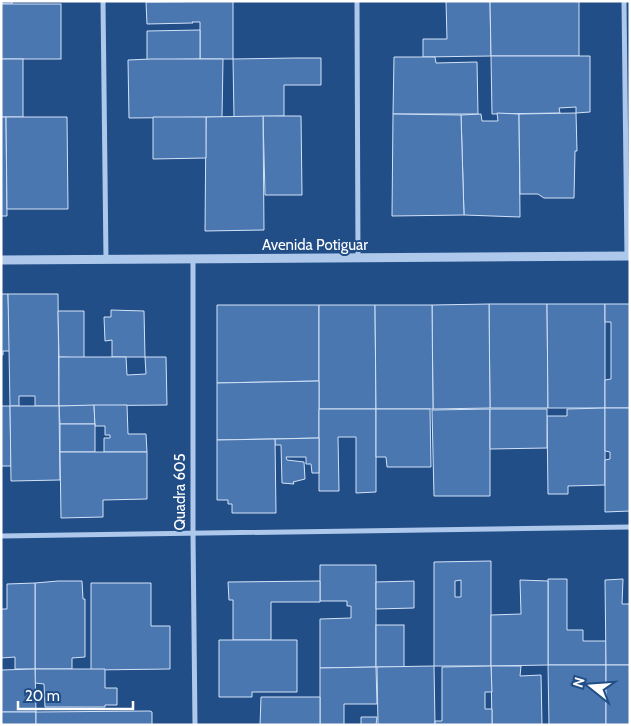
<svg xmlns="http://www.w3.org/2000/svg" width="631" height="726" viewBox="0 0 631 726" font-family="Cabin,sans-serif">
<rect width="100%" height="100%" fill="#224e88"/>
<g fill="#4b77b0" stroke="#d1e2f7" fill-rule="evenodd">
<rect x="1" y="1" width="11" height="3"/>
<path d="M233,1V59H200V22H192L193,23L147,24L146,2Z"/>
<path d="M446,1H490L491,56L423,57V39H447Z"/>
<path d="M490,1H579V56H491Z"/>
<rect x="1" y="4" width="60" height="55"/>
<path d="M200,30V59L147,60V31Z"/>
<path d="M491,56H590V112L576,113V107L559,108L560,113L492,114Z"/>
<path d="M394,57H435L436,63L477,62L478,114H393Z"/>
<path d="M296,58H321V85H284V116L234,117L233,59Z"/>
<rect x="1" y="59" width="22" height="58"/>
<path d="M151,59H223L222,117L129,118L128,60Z"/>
<path d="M497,113L519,114L520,217L464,215L461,115L481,114L482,121H498Z"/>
<path d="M576,113L577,151H575L574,198H544L538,194H520L519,114Z"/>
<path d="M393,114L461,115L464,215L392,216Z"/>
<path d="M263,116H301L302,195H265Z"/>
<path d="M263,116L264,230L205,231L206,117Z"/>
<path d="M1,117H6L7,216H1Z"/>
<path d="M6,117H67L68,209H7Z"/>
<path d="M153,117H206V158L153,159Z"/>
<path d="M1,294H8L10,351H3V355H1Z"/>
<path d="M8,294H58L59,406H35V396H19V406H10Z"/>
<path d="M489,304H547L548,408H490Z"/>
<path d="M489,304L490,408L433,409L432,305Z"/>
<path d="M547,304H605V408H548Z"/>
<path d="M605,304H630V408H605V380L611,379V322H605Z"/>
<path d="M217,305H319V381L217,383Z"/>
<path d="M319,305H375L376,409H319Z"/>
<path d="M375,305H432L433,409H376Z"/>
<path d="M111,310L144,311L145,357H112V340L105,341L104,317H111Z"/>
<path d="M58,311H84V358L59,357Z"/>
<path d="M59,357H126L127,375L146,374L145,357H166L167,405L59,406Z"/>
<path d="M319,381V438L217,440V383Z"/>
<path d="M94,405L95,424H60L59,406Z"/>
<path d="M94,405H127L128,434H146L147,452H104V438H110V435H105V426H95Z"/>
<path d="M1,406H10L11,466H1Z"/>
<path d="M10,406H59L60,480L11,481Z"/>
<path d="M605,408V485L568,486V494H548L547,416H567V409Z"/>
<path d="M605,408H630V511L605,512V460L610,459V452L605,451Z"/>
<path d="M319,409H376V492L356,493V437H338L339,491H319Z"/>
<path d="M376,409H430L431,467H387L386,457H376Z"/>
<path d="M490,409V496H434L432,410Z"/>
<path d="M490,409H547V448L490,449Z"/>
<rect x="60" y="424" width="35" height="28"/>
<path d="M319,438V473H312L311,464H306V457H286L287,460L304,462L305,479L293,482L294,484L282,483L281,445H275V439Z"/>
<path d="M275,439L276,513H232V504H228V500H217V440Z"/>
<path d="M60,452H147V499L103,500V517L61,518Z"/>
<path d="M491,561V666H434V562ZM461,580V597H455V581Z"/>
<path d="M320,565H376V667L320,668V619L351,618V606H347V601H320Z"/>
<path d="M548,579H567V630H583V641H606V665H548Z"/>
<path d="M623,579L622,604H630V665H606L605,580Z"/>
<path d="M520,580L548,581V665L491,666V615L521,614Z"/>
<path d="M58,581H82L83,599H85V657L72,658V669H35V583Z"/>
<path d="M320,581V602H271V640H233V600H229L228,582Z"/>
<path d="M414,581V608L376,609V582Z"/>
<path d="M35,583V669H15V657L1,658V609H7V584Z"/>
<path d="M91,583H151V626H170V669L91,670Z"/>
<rect x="376" y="625" width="28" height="42"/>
<path d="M219,640H297V692H252V697H219Z"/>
<path d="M548,665H606V725H549Z"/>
<rect x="606" y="665" width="24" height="60"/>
<path d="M434,666L435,725H378L377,667Z"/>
<path d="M491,666H521L520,676L541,675L542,725H492Z"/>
<path d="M491,666L492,692H485V709H492V725H435V721H442V667Z"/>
<path d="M376,667L377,704H344V725H320V668Z"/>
<path d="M35,669H105V688H117V705H105V707H45L44,684L35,683Z"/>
<path d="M35,669L36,712H1V670Z"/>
<path d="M261,697H320V725H260Z"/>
<rect x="1" y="712" width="35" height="13"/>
<path d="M36,712L150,711L152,712V725H36Z"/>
<path d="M361,717H377L376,725H361Z"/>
</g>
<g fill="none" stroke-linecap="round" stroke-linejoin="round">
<g stroke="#adc8ea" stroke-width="5">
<path d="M103,1L106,260"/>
<path d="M357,1L358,258"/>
<path d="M624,1L627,256"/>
<path d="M193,259V534L195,725"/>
<path d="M1,536L630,527"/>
</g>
<path stroke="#adc8ea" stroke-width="9" d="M1,260L630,256"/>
</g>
<g text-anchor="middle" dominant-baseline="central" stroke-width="4" stroke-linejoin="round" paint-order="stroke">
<g font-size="15" fill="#fff" stroke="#224e88">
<text x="315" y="245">Avenida Potiguar</text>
<text transform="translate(180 492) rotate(-90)">Quadra 605</text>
</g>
</g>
<rect width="631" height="726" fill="none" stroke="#ffffff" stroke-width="5"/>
<g transform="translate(591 686) rotate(287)" stroke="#224e88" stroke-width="4" paint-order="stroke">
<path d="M0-4L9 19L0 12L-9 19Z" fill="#ffffff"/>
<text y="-8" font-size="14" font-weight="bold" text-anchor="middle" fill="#ffffff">N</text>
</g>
<path d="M18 701v8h115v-8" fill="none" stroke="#ffffff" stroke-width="2.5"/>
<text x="25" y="701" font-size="15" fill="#ffffff" stroke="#224e88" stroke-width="4" paint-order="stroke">20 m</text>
</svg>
